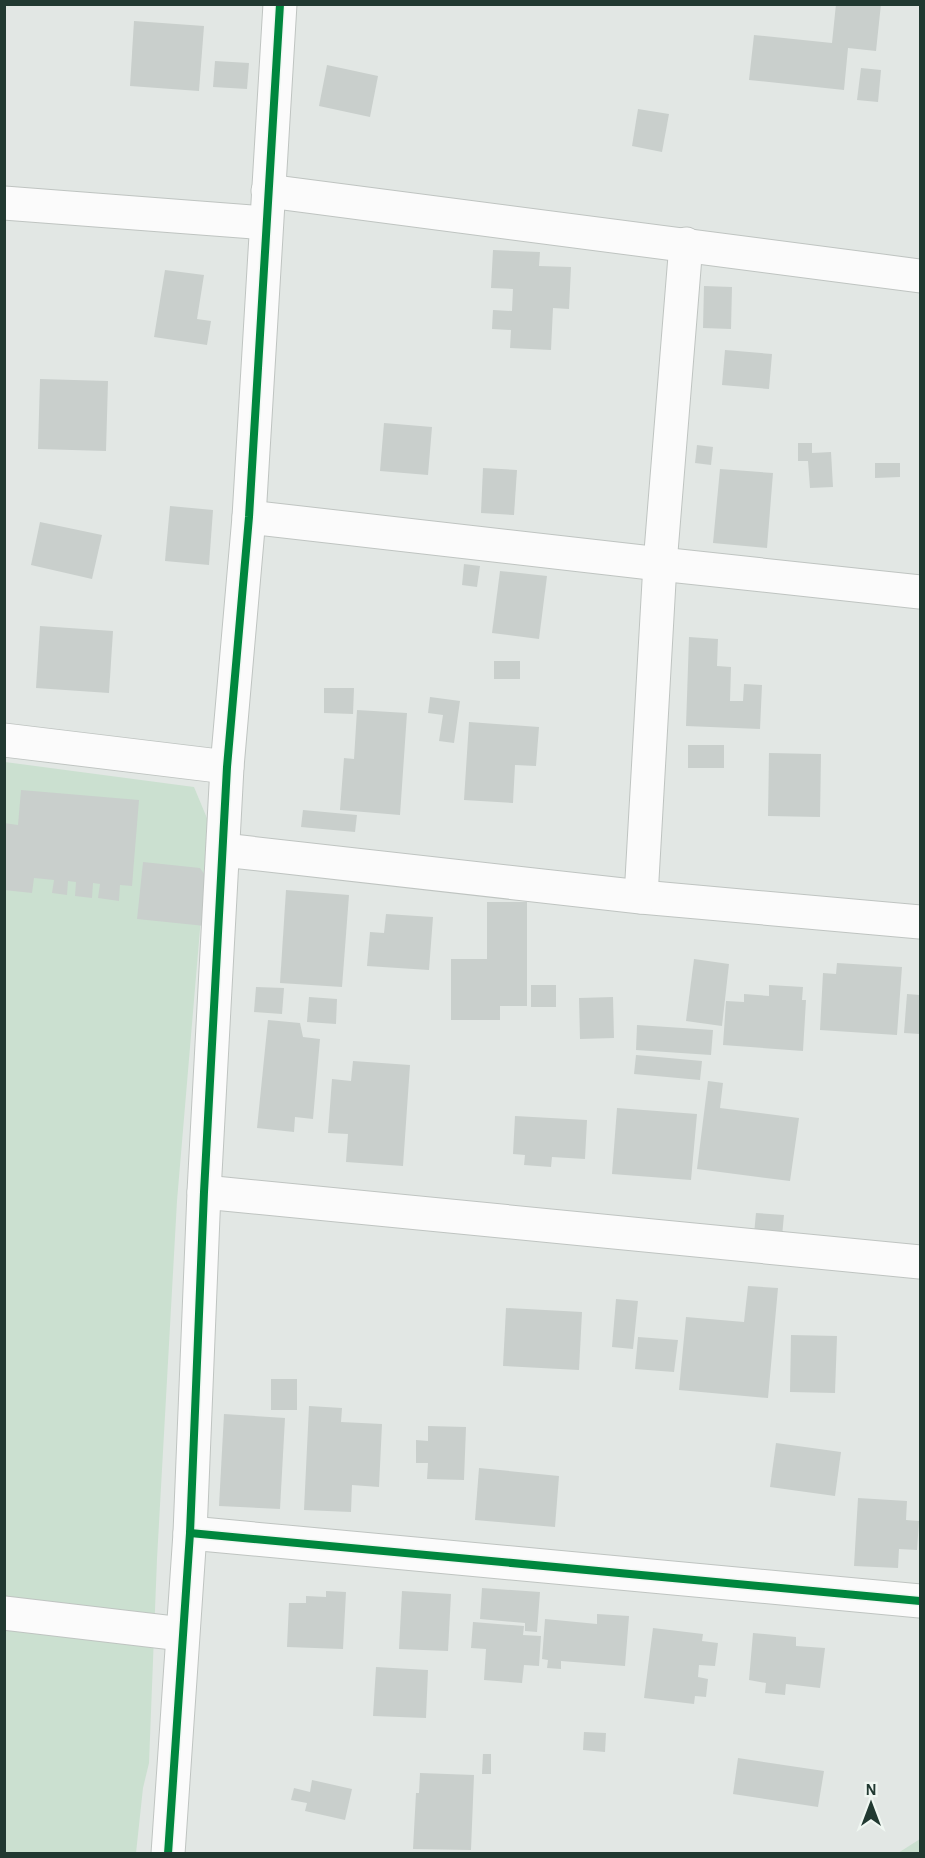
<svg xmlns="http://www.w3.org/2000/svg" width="925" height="1858" viewBox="0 0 925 1858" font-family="'Alegreya Sans',sans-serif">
<rect width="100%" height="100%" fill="#e2e7e4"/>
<g fill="#cbe0d0">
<path d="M5,762L194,787L209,823L177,1201L157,1559L149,1763L143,1788L136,1853L5,1854Z"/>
<path d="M920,1839V1853H898Z"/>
</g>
<g fill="#c9cfcc">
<path d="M836,4H881L876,51L848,48L844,90L749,80L754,35L832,43Z"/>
<path d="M134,21L204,26L199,91L130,86Z"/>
<path d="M215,61L249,63L247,89L213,87Z"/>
<path d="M327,65L378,76L370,117L319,106Z"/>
<path d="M861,68L881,70L878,102L857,100Z"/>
<path d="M638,109L669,114L662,152L632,146Z"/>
<path d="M493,250L540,252L539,266L571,267L569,309L553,308L551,350L510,348L511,330L492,329L493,310L512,311L513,289L491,288Z"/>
<path d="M165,270L204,275L197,319L211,321L207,345L154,337Z"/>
<path d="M704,286L732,287L731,329L703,328Z"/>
<path d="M725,350L772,354L769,389L722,385Z"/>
<path d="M40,379L108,381L106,451L38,449Z"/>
<path d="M384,423L432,427L428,475L380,471Z"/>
<path d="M798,443H812V453L831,452L833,487L810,488L808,461H798Z"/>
<path d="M697,445L713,447L711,465L695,463Z"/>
<path d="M875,463H900V477L875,478Z"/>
<path d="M483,468L517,470L514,515L481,513Z"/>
<path d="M720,469L773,473L767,548L713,543Z"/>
<path d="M170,506L213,510L209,565L165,561Z"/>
<path d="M40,522L102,535L92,579L31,565Z"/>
<path d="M464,564L480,566L477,587L462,585Z"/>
<path d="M500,571L547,576L539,639L492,633Z"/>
<path d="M40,626L113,631L109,693L36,688Z"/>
<path d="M689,637L718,639L717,666L731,667L730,701H743L744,684L762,685L760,729L686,726Z"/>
<rect x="494" y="661" width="26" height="18"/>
<path d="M324,688H354L353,714L324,713Z"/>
<path d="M430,697L460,701L454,743L439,741L443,715L428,713Z"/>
<path d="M357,710L407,713L400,815L340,810L344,758L354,759Z"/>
<path d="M469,722L539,727L536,766L515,765L513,803L464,800Z"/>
<rect x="688" y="745" width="36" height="23"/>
<path d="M769,753L821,754L820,817L768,816Z"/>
<path d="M21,790L139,800L132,886L120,885L119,901L98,898L100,884L93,883L92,898L75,896L76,882L68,881L67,895L52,893L54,880L34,878L32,893L4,890V823L18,825Z"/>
<path d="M303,810L357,815L355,832L301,827Z"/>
<path d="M143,862L200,868L209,881L205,926L137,919Z"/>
<path d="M286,890L349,895L342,987L280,983Z"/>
<path d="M487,902H527V1006H500V1020H451V959H487Z"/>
<path d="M386,914L433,917L429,970L367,966L370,932L384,933Z"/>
<path d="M694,959L729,964L722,1026L686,1021Z"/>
<path d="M837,963L902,967L897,1035L820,1030L823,973L836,974Z"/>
<rect x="531" y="985" width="25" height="22"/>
<path d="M769,985L803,987L802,1000H806L803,1051L723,1045L726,1001L744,1002V994L769,996Z"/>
<path d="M256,987L284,988L282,1014L254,1012Z"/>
<path d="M907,994L920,995V1034L904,1033Z"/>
<path d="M309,997L337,999L336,1024L307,1022Z"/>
<path d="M613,997L614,1038L580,1039L579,998Z"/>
<path d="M268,1020L300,1023L303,1037L320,1039L313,1119L295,1117L294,1132L257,1128Z"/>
<path d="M637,1025L713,1030L711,1055L636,1050Z"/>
<path d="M636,1055L702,1061L700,1080L634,1074Z"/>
<path d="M353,1061L410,1065L403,1166L346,1162L348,1134L328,1133L332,1079L351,1081Z"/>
<path d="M708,1081L723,1083L720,1108L799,1118L790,1181L697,1169Z"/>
<path d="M617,1108L697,1114L691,1180L612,1174Z"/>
<path d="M515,1116L587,1120L585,1159L552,1157L551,1167L524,1165L525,1155L513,1154Z"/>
<path d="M756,1213L784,1215L782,1236L754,1234Z"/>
<path d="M748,1286L778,1288L768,1398L679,1390L686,1317L744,1322Z"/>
<path d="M616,1299L638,1301L633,1349L612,1347Z"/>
<path d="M506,1308L582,1312L579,1370L503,1366Z"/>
<path d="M791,1335L837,1336L835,1393L790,1392Z"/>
<path d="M638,1337L678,1340L674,1372L635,1369Z"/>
<rect x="271" y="1379" width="26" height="31"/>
<path d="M309,1406L342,1408L341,1422L382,1424L379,1487L352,1485L351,1512L304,1510Z"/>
<path d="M224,1414L285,1418L280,1509L219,1506Z"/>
<path d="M428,1426L466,1427L464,1480L427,1479L428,1463H416V1440L428,1441Z"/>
<path d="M776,1443L841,1452L835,1496L770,1487Z"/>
<path d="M479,1468L559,1476L555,1527L475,1520Z"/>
<path d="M858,1498L907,1501L906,1520L919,1521L917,1550L899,1549L898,1568L854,1566Z"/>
<path d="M482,1588L540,1592L537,1632L525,1631V1623L480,1619Z"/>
<path d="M326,1591L346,1592L343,1649L287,1647L289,1603H306V1596L326,1597Z"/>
<path d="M402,1591L451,1594L448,1651L399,1649Z"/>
<path d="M597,1614L629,1616L625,1666L561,1661V1669L547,1668L548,1660L542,1659L545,1619L597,1624Z"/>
<path d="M473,1622L524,1626L523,1635L541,1636L539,1666L524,1665L522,1683L484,1680L486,1649L471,1648Z"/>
<path d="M653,1628L703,1634L702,1641L718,1643L715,1666L699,1665L698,1677L708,1679L706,1697L695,1696L694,1704L644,1698Z"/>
<path d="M753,1633L796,1637V1646L825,1648L820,1688L786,1684L785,1695L765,1693L766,1683L749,1680Z"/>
<path d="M376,1667L428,1670L426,1718L373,1716Z"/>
<path d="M584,1732L606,1733L605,1752L583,1750Z"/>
<path d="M483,1754H491V1774H482Z"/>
<path d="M738,1758L824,1771L818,1807L733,1794Z"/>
<path d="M420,1773L474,1775L471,1850L413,1849L416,1793H419Z"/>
<path d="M312,1780L352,1789L345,1820L305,1811L307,1803L291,1800L294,1788L310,1792Z"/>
</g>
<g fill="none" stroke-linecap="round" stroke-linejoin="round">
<defs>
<g id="minor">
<path d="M268,191L920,276"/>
<path d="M4,203L266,223"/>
<path d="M249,517L660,564L920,592"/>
<path d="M4,740L227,767"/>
<path d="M223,850L641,897L920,922"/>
<path d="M641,897L660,564L686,244"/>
<path d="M204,1192L920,1262"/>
<path d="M190,1533L920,1601"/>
<path d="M4,1613L182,1634"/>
<path d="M168,1854L190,1533L204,1192L227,767L249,517L280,4"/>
</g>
</defs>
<use href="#minor" stroke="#bfc4c1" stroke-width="35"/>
<use href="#minor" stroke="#fbfbfb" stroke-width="33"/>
<defs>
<g id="cycleway">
<path d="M190,1533L920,1601"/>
<path d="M168,1854L190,1533L204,1192L227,767L249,517L280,4"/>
</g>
</defs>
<use href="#cycleway" stroke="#f0f7f2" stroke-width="11"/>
<use href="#cycleway" stroke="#00873e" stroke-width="8"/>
</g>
<rect width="925" height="1858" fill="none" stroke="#213931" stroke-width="12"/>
<g transform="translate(871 1804)" stroke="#f0f7f2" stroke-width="4.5" paint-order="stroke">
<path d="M0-4.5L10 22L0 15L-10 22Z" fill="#213931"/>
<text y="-9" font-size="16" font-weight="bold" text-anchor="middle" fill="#213931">N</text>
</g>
</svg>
